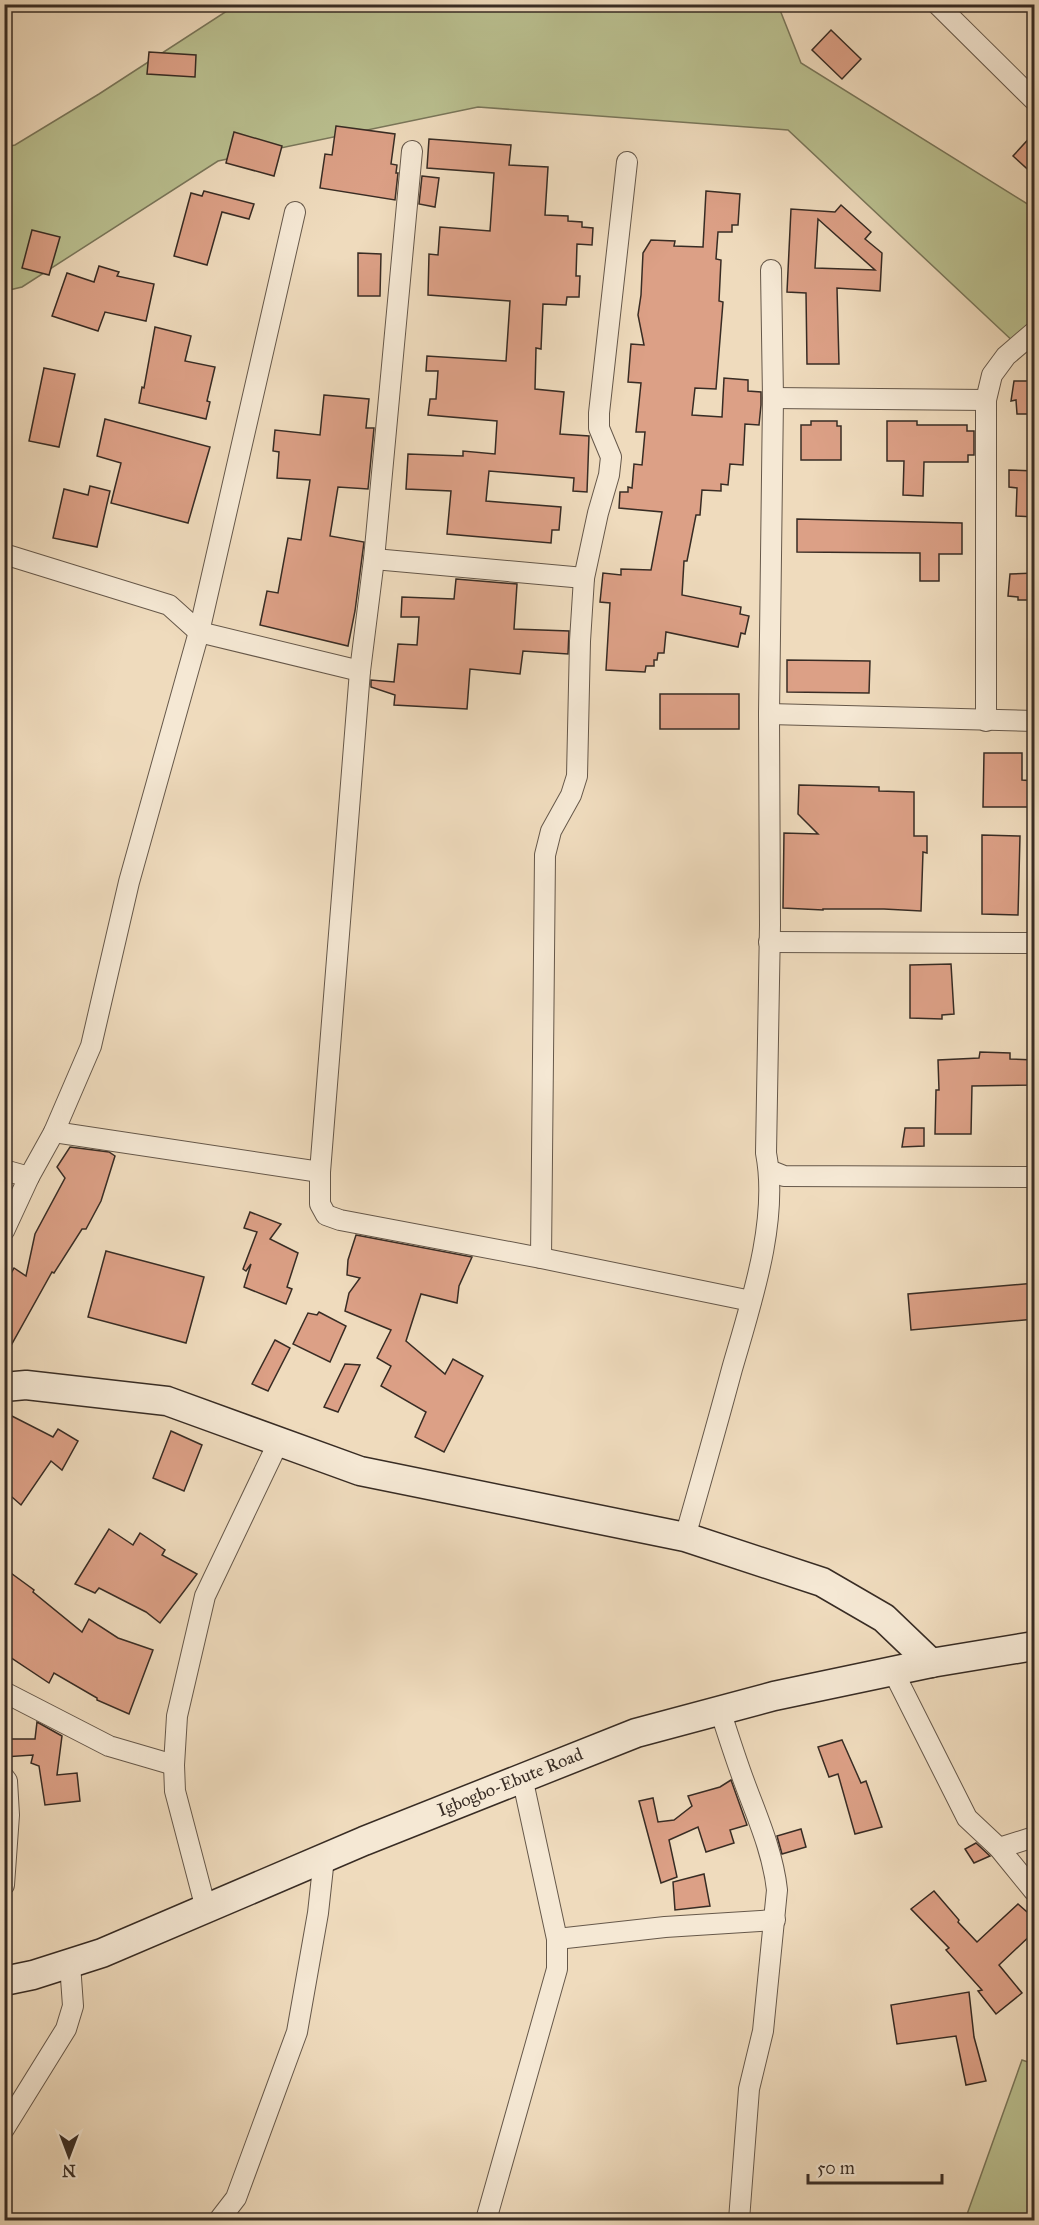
<svg xmlns="http://www.w3.org/2000/svg" width="1039" height="2225" viewBox="0 0 1039 2225" font-family="'IM FELL Great Primer',serif">
<rect width="100%" height="100%" fill="#efdbbd"/>
<filter id="stains"><feTurbulence type="fractalNoise" baseFrequency=".00333" numOctaves="4"/><feColorMatrix values="0 0 0 0 .2 0 0 0 0 .09 0 0 0 0 .02 0 0 0 .5 -.17"/></filter>
<radialGradient id="worn" r=".72"><stop offset=".6" stop-color="#630" stop-opacity="0"/><stop offset="1" stop-color="#630" stop-opacity=".3"/></radialGradient>
<g fill="#bac090" stroke="#79765a" stroke-width="1.5">
<path d="M236,5H778L801,63L1034,208V357L1018,346L788,130L478,107L218,161L22,287L5,291V147L15,145L99,94Z"/>
<path d="M1022,2060L1034,2064V2220H965Z"/>
</g>
<g fill="#dca086" stroke="#382c24" stroke-width="1.5" fill-rule="evenodd">
<path d="M831,30L861,59L842,79L812,50Z"/>
<path d="M149,52L196,55L195,77L147,74Z"/>
<path d="M336,126L395,134L391,164L397,165L396,173H398L395,200L320,188L325,154L332,155Z"/>
<path d="M234,132L282,146L274,176L226,163Z"/>
<path d="M1035,132V176L1013,156Z"/>
<path d="M429,139L511,145L509,165L548,167L545,215L568,216V221L582,222V227L593,228L592,245L577,244L576,276H580L579,297H567L566,305L543,304L541,349L536,348L535,389L564,392L560,434L589,436L587,492L573,491L574,478L489,471L486,501L561,507L559,530H552L551,543L447,534L451,491L406,489L408,454L463,456V451L495,454L497,421L428,415L430,399H436L438,371H426L427,356L506,361L510,301L428,295L429,254L438,255L440,227L490,231L494,173L427,168Z"/>
<path d="M422,176L439,178L435,207L419,204Z"/>
<path d="M204,191L254,204L249,219L222,212L207,265L174,256L191,193L202,196Z"/>
<path d="M706,191L740,194L738,225H732V232H718L716,259L721,260L719,301L723,302L716,389L695,388L692,415L722,417L724,378L748,380V391L761,392V405L759,425L745,424L743,465L730,464L728,485L721,484V491L702,490L700,515H696L687,561H684L682,595L741,607L740,614L749,616L745,634L741,633L738,647L666,632L664,653H658L657,660H654V666H646L645,672L606,670L610,603L600,602L603,573L621,575V569L651,570L662,512L619,508L620,492H628V487L632,488L634,464L642,465L645,432H636L641,383L628,382L631,344L644,345L638,315L641,295L643,253L651,240L675,241L674,246L703,247Z"/>
<path d="M841,205L871,232L865,239L882,253L880,291L837,288L839,364H807L806,293L787,292L791,209L835,212ZM818,219L875,270L815,268Z"/>
<path d="M32,230L60,237L49,275L22,268Z"/>
<path d="M358,253L381,254L380,296H358Z"/>
<path d="M99,266L119,272L117,276L154,284L146,321L105,312L98,331L52,316L67,273L94,282Z"/>
<path d="M155,327L191,336L185,361L215,367L207,401L210,402L206,419L139,403L142,387L144,388Z"/>
<path d="M44,368L75,374L59,447L29,441Z"/>
<path d="M1014,381H1035V414H1017L1016,400L1011,401Z"/>
<path d="M324,395L369,399L366,428H374L368,489L338,487L330,536L364,542L355,611L348,646L260,625L267,591L278,593L288,538L301,540L310,480L277,478L279,452L273,451L275,430L320,435Z"/>
<path d="M105,419L210,447L188,523L111,503L121,463L97,456Z"/>
<path d="M811,421H837V426H841V460H801V425H811Z"/>
<path d="M887,421H917V425H967V431H974V455H968V462H924L923,496L903,495L904,461H887Z"/>
<path d="M1009,470L1035,471V517L1016,516L1017,488L1009,487Z"/>
<path d="M90,486L110,491L97,547L53,538L64,489L88,495Z"/>
<path d="M797,519L962,523V554H939V581H920V553L797,552Z"/>
<path d="M1035,573V600H1018V597L1008,596L1010,574Z"/>
<path d="M456,579L517,584L514,629L569,631L568,654L523,651L520,674L470,669L467,709L394,705L395,695L371,687V680L394,682L398,644L417,645L419,617H401L402,597L454,599Z"/>
<path d="M787,660L870,661L869,693L787,692Z"/>
<rect x="660" y="694" width="79" height="35"/>
<path d="M984,753H1022V780L1035,781V807H983Z"/>
<path d="M799,785L879,787V791L914,792V836H927V853L923,852L921,911L884,909H823V910L783,908L784,833L818,834L798,814Z"/>
<path d="M982,835L1020,836L1018,915L982,914Z"/>
<path d="M951,964L954,1014L942,1015V1019L910,1018V965Z"/>
<path d="M980,1052L1010,1053V1059L1035,1060V1085L972,1086L971,1134H935L936,1090H939L938,1060L979,1058Z"/>
<path d="M905,1128H924V1146L902,1147Z"/>
<path d="M70,1147L109,1152L115,1156L101,1201L86,1229H82L54,1273L52,1272L4,1358V1286L14,1268L26,1276L35,1234L65,1178L57,1167Z"/>
<path d="M250,1212L281,1224L270,1239L298,1253L287,1287L292,1289L286,1304L244,1287L251,1264L246,1271L243,1269L257,1232L244,1228Z"/>
<path d="M356,1235L472,1257L459,1286L457,1303L421,1294L406,1341L445,1374L453,1359L483,1376L444,1452L415,1437L426,1412L381,1386L391,1366L377,1358L391,1330L345,1311L349,1293L360,1278L347,1275L348,1260Z"/>
<path d="M106,1251L204,1277L186,1343L88,1317Z"/>
<path d="M1035,1283V1319L911,1330L908,1294Z"/>
<path d="M319,1312L346,1326L330,1362L293,1344L308,1313L317,1315Z"/>
<path d="M275,1340L290,1348L268,1391L252,1384Z"/>
<path d="M345,1364L360,1365L338,1412L324,1407Z"/>
<path d="M4,1412L53,1437L58,1429L78,1441L62,1470L51,1461L21,1505L4,1490Z"/>
<path d="M171,1431L202,1445L184,1491L153,1478Z"/>
<path d="M109,1529L133,1545L140,1533L165,1550L162,1555L197,1574L160,1623L146,1612L99,1588L95,1593L75,1584Z"/>
<path d="M4,1568L34,1590L33,1592L82,1632L89,1619L118,1638L153,1650L129,1714L97,1700V1698L54,1673L49,1683L4,1653Z"/>
<path d="M37,1722L62,1736L57,1775L77,1773L80,1801L45,1805L39,1766L31,1763L33,1755L4,1757V1739H35Z"/>
<path d="M842,1740L861,1783L866,1781L882,1827L855,1834L838,1774L829,1777L818,1747Z"/>
<path d="M731,1780L747,1825L730,1830L734,1843L706,1852L698,1827L669,1840L677,1877L661,1883L639,1801L653,1798L658,1822L674,1820L692,1806L688,1796L720,1787Z"/>
<path d="M801,1829L806,1847L782,1854L777,1836Z"/>
<path d="M976,1843L990,1856L974,1863L965,1849Z"/>
<path d="M704,1874L710,1906L675,1910L673,1882Z"/>
<path d="M934,1891L959,1920L958,1922L977,1942L1018,1904L1035,1919V1931L999,1965L1022,1993L996,2014L978,1991L982,1990L946,1950L949,1948L911,1909Z"/>
<path d="M969,1992L974,2037L986,2081L966,2085L956,2036L897,2044L891,2005Z"/>
</g>
<g fill="none" stroke-linecap="round" stroke-linejoin="round">
<defs>
<g id="street">
<path d="M937,4L1034,100"/>
<path d="M412,151L374,559L360,671L320,1172V1204L326,1215L340,1220L541,1258L751,1301"/>
<path d="M773,398L986,400"/>
<path d="M4,554L169,605L199,632L360,671"/>
<path d="M374,559L584,578"/>
<path d="M769,714L1034,721"/>
<path d="M986,721V400L992,375L1006,356L1034,332"/>
<path d="M769,942L1034,943"/>
<path d="M54,1132L320,1172"/>
<path d="M4,1170L29,1177"/>
<path d="M769,1170L784,1176L1034,1177"/>
<path d="M4,1231L29,1177L54,1132L91,1046L129,882L199,632L295,212"/>
<path d="M541,1258L545,855L551,831L571,795L577,776L580,641L584,578L598,513L609,475L611,457L599,428V413L627,162"/>
<path d="M685,1537C701,1481 717,1425 732,1369C751,1303 779,1221 766,1153L770,925L769,714L773,398L771,270"/>
<path d="M893,1671L967,1818L999,1848L1034,1891"/>
<path d="M4,1692L109,1746L174,1765"/>
<path d="M720,1710C728,1735 736,1760 745,1784C758,1819 773,1853 777,1890L763,2031L749,2089L739,2220"/>
<path d="M4,1777L7,1781L9,1815L4,1885"/>
<path d="M999,1848L1034,1837"/>
<path d="M206,1909L175,1791L174,1765L177,1716L205,1596L278,1443"/>
<path d="M557,1939L665,1927L775,1920"/>
<path d="M4,2129L66,2029L73,2006L70,1964"/>
<path d="M219,2220L236,2198L297,2032L318,1913L324,1858"/>
<path d="M486,2220L557,1969V1939L522,1777"/>
</g>
<g id="secondary">
<path d="M4,1387L26,1385L167,1401L360,1471L685,1537L822,1582L884,1618L931,1663"/>
<path d="M4,1981L33,1975L102,1953L364,1841L636,1733L774,1696L931,1663L1034,1646"/>
</g>
</defs>
<use href="#street" stroke="#66584a" stroke-width="22"/>
<use href="#secondary" stroke="#382c24" stroke-width="31"/>
<use href="#street" stroke="#f5e8d4" stroke-width="20"/>
<use href="#secondary" stroke="#f5e8d4" stroke-width="28"/>
</g>
<g text-anchor="middle" dominant-baseline="central" stroke-width="4.5" stroke-linejoin="round" paint-order="stroke">
<g font-size="18" fill="#382c24" stroke="#f5e8d4">
<text transform="translate(510 1782) rotate(-22)">Igbogbo-Ebute Road</text>
</g>
</g>
<rect width="1039" height="2225" fill="none" stroke="#efdbbd" stroke-width="24"/>
<rect x="6" y="6" width="1027" height="2213" fill="none" stroke="#382c24" stroke-width="3"/>
<rect x="12" y="12" width="1015" height="2201" fill="none" stroke="#382c24" stroke-width="1.5"/>
<g transform="translate(69 2156) rotate(180)" stroke="#f5e8d4" stroke-width="4.5" paint-order="stroke">
<path d="M0-4.5L10 22L0 15L-10 22Z" fill="#382c24"/>
<text y="-9" font-size="16" font-weight="bold" text-anchor="middle" fill="#382c24">N</text>
</g>
<path d="M808 2174v9h134v-9" fill="none" stroke="#382c24" stroke-width="3"/>
<text x="817" y="2174" font-size="18" fill="#382c24" stroke="#f5e8d4" stroke-width="4.5" paint-order="stroke">50 m</text>
<rect width="100%" height="100%" filter="url(#stains)"/>
<rect width="100%" height="100%" fill="url(#worn)"/>
</svg>
